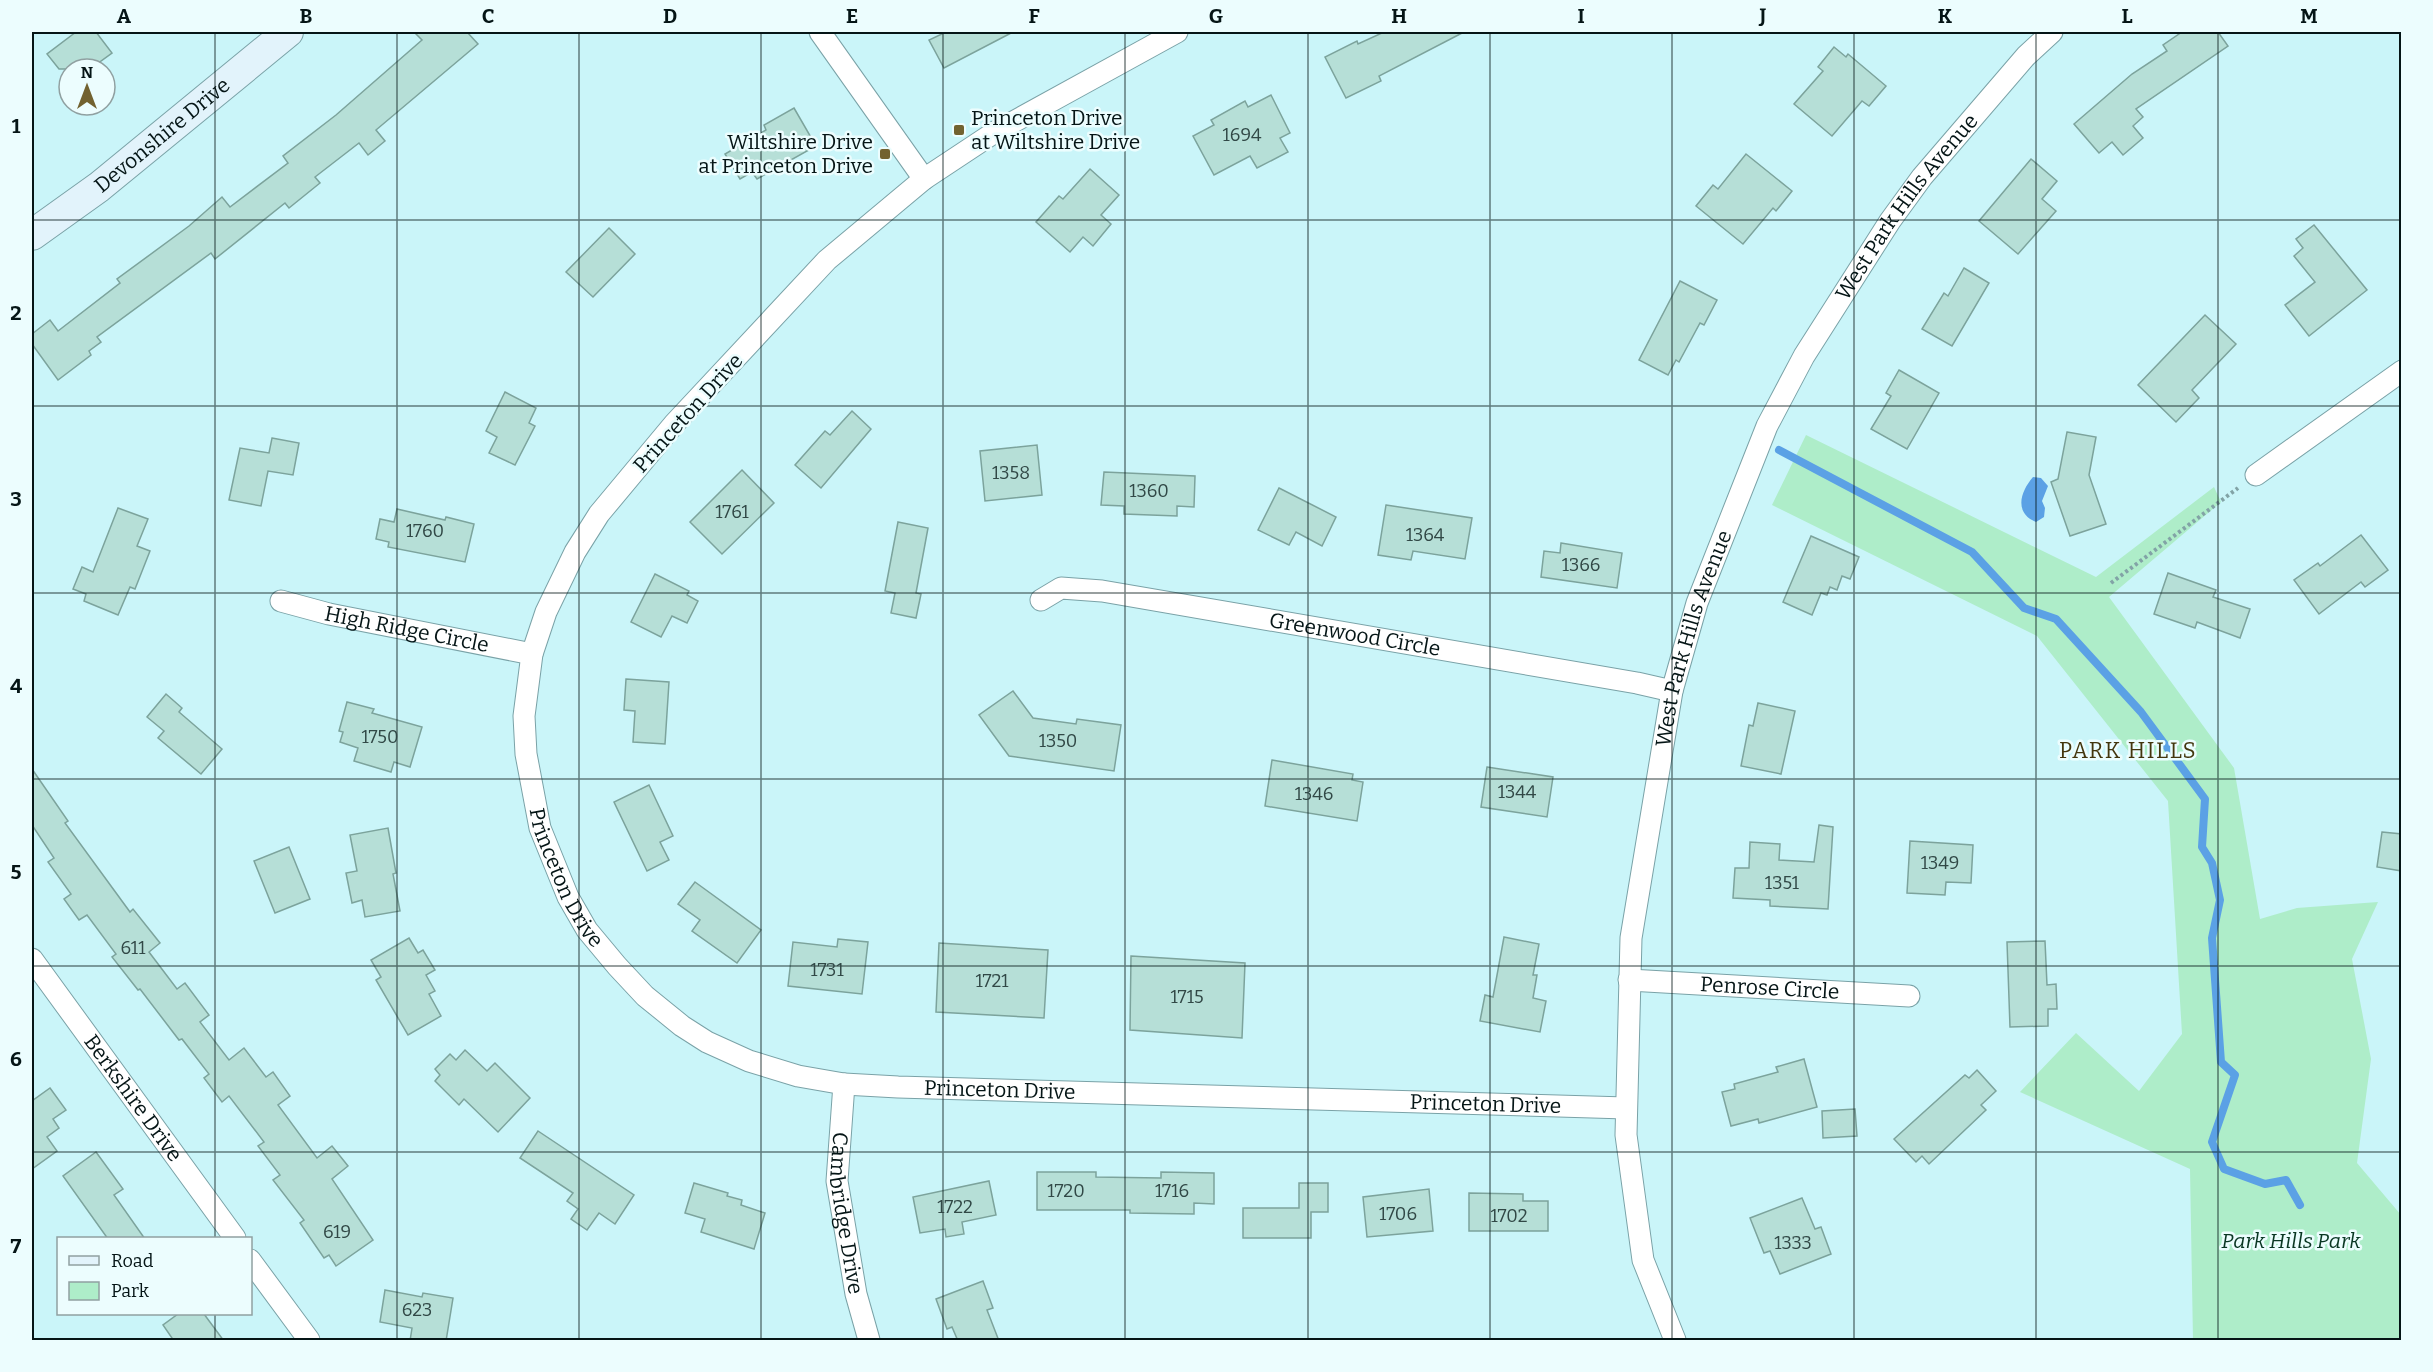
<svg xmlns="http://www.w3.org/2000/svg" width="2433" height="1372" viewBox="0 0 2433 1372" font-family="Bitter,serif">
<rect width="100%" height="100%" fill="#caf5f9"/>
<path fill="#aeedc9" d="M1806,435L2096,577L2214,487L2221,502L2109,597L2234,768L2260,919L2297,908L2378,902L2352,959L2371,1059L2357,1163L2401,1215V1340H2193L2190,1169L2020,1092L2076,1033L2139,1091L2182,1034L2168,801L2037,636L1772,505Z"/>
<path fill="#5ba1e5" d="M2033,477L2041,478L2048,486L2042,501L2045,508L2044,517L2036,522C2014,513 2020,492 2033,477Z"/>
<g fill="none" stroke-linecap="round" stroke-linejoin="round">
<path stroke="#5ba1e5" stroke-width="8" d="M1779,450L1972,552L2024,608L2056,619L2141,712L2205,799L2202,847L2212,863L2220,900L2212,938L2221,1062L2235,1075L2212,1142L2224,1169L2265,1184L2286,1180L2300,1205"/>
</g>
<g fill="#b6dfd7" stroke="#7ca39c" stroke-width="1.5">
<path d="M76,32H96L112,53L90,69H59L47,54Z"/>
<path d="M414,32H467L478,44L376,130L385,141L368,155L359,143L315,177L320,183L289,208L285,203L215,259L211,253L97,337L101,342L89,351L91,355L58,380L32,344V334L50,320L58,331L120,283L117,279L189,226L222,197L230,207L288,163L283,156L336,115L422,40Z"/>
<path d="M946,32H1013L944,68L929,40Z"/>
<path d="M1384,32H1464L1379,76L1381,81L1346,98L1325,57L1357,41L1358,44Z"/>
<path d="M2182,32H2218L2228,46L2136,109L2143,117L2133,126L2143,138L2123,155L2112,142L2099,153L2074,124L2132,74L2167,51L2163,45Z"/>
<path d="M1834,47L1846,57L1848,54L1886,86L1869,106L1862,101L1832,136L1794,104L1823,71L1818,67Z"/>
<path d="M1271,95L1290,133L1280,138L1288,152L1257,168L1250,156L1214,175L1193,136L1214,125L1211,120L1245,101L1248,107Z"/>
<path d="M794,108L816,146L757,179L752,172L740,179L725,154L766,130L764,125Z"/>
<path d="M1746,154L1792,191L1776,211L1773,208L1743,244L1696,206L1713,185L1718,189Z"/>
<path d="M2031,159L2057,181L2042,199L2056,211L2018,254L1979,221Z"/>
<path d="M1090,169L1119,195L1101,215L1111,224L1093,246L1083,237L1070,252L1036,222L1059,196L1063,199Z"/>
<path d="M2314,225L2367,290L2309,336L2285,305L2315,282L2294,256L2303,248L2296,239Z"/>
<path d="M609,228L635,254L593,297L566,272Z"/>
<path d="M1964,268L1989,283L1952,346L1922,329L1944,293L1948,296Z"/>
<path d="M1680,281L1717,300L1704,325L1700,323L1679,362L1676,360L1668,375L1639,360Z"/>
<path d="M2205,315L2236,344L2192,390L2199,398L2176,422L2138,385Z"/>
<path d="M1899,370L1939,393L1907,449L1871,429L1891,396L1886,393Z"/>
<path d="M505,392L536,408L529,423L535,426L515,465L489,453L497,437L486,431Z"/>
<path d="M852,411L871,429L821,488L795,465L825,431L830,435Z"/>
<path d="M2067,432L2096,437L2089,475L2106,524L2070,536L2051,482L2058,479Z"/>
<path d="M272,438L299,443L293,475L268,471L261,506L229,500L240,448L269,453Z"/>
<path d="M1037,445L1042,495L985,501L980,451Z"/>
<path d="M742,470L774,503L722,554L690,522Z"/>
<path d="M1104,472L1195,476L1194,507L1177,506V516L1124,514V506L1101,505Z"/>
<path d="M1279,488L1336,517L1322,546L1296,532L1289,545L1258,530Z"/>
<path d="M1386,505L1472,518L1465,559L1413,551L1411,560L1378,555Z"/>
<path d="M118,508L148,519L137,546L150,551L135,589L130,587L118,615L84,601L86,594L73,589L82,567L93,572Z"/>
<path d="M397,509L445,520L446,517L474,524L465,562L388,547L389,542L376,539L380,519L394,522Z"/>
<path d="M898,522L928,528L916,593L921,594L916,618L891,613L895,593L885,591Z"/>
<path d="M2361,535L2388,570L2365,587L2361,582L2319,614L2294,580L2318,563L2320,566Z"/>
<path d="M1811,536L1859,557L1850,579L1842,576L1837,590L1830,587L1827,595L1821,593L1812,615L1783,602Z"/>
<path d="M1561,543L1622,553L1617,588L1541,577L1544,551L1560,553Z"/>
<path d="M2168,573L2216,590L2213,597L2250,609L2240,638L2197,622L2195,628L2154,614Z"/>
<path d="M655,574L689,591L687,595L698,601L687,623L672,616L661,637L631,622Z"/>
<path d="M626,679L669,682L665,744L633,742L635,711L624,710Z"/>
<path d="M1013,691L1033,718L1076,724L1077,719L1121,725L1114,771L1009,756L979,715Z"/>
<path d="M166,694L182,708L179,712L222,749L201,774L158,738L164,731L147,717Z"/>
<path d="M347,702L374,709L372,713L422,727L410,767L394,762L391,772L354,761L358,748L340,742L343,732L339,731Z"/>
<path d="M1758,703L1795,711L1781,774L1741,766L1749,725L1753,726Z"/>
<path d="M1272,760L1353,774L1352,780L1363,782L1357,821L1265,806Z"/>
<path d="M1487,767L1553,777L1547,817L1481,807Z"/>
<path d="M32,769L68,821L65,823L130,912L133,909L160,943L149,952L177,989L185,983L209,1015L200,1022L229,1060L244,1048L266,1077L273,1072L290,1096L278,1105L317,1158L332,1146L348,1166L332,1179L373,1240L336,1266L329,1255L324,1258L300,1223L304,1220L273,1180L280,1175L258,1146L264,1142L229,1096L222,1102L204,1078L209,1074L182,1039L179,1040L140,989L138,990L112,957L116,954L87,915L79,920L64,899L71,894L48,862L54,858L32,825Z"/>
<path d="M649,785L673,836L660,842L669,860L647,871L614,802Z"/>
<path d="M1819,825L1833,827L1828,909L1770,906V900L1733,898L1735,868H1749L1750,842L1780,844L1779,860L1814,862Z"/>
<path d="M388,828L396,873L393,874L400,911L365,917L362,900L352,903L346,873L357,871L350,835Z"/>
<path d="M2382,832L2402,834V871L2377,867Z"/>
<path d="M1910,841L1973,845L1971,883L1946,882L1945,895L1907,893Z"/>
<path d="M289,847L310,899L275,913L254,861Z"/>
<path d="M695,882L761,930L737,963L692,931L700,920L678,904Z"/>
<path d="M1504,937L1539,944L1533,975H1537L1533,998L1546,1001L1540,1032L1480,1021L1485,995L1493,997Z"/>
<path d="M409,938L418,953L423,950L435,970L426,975L435,991L429,994L441,1016L408,1035L376,980L381,977L371,960Z"/>
<path d="M838,939L868,942L862,994L788,986L793,942L837,947Z"/>
<path d="M2045,941L2047,985L2056,984L2057,1009H2048V1026L2010,1027L2007,942Z"/>
<path d="M939,943L1048,950L1044,1018L936,1012Z"/>
<path d="M1131,956L1245,963L1242,1038L1130,1030Z"/>
<path d="M465,1050L487,1071L495,1063L530,1098L498,1132L464,1099L459,1105L435,1081L440,1075L435,1069L450,1054L456,1060Z"/>
<path d="M1804,1059L1817,1107L1759,1123L1758,1119L1731,1126L1722,1092L1735,1089L1734,1084L1778,1072L1776,1067Z"/>
<path d="M1977,1070L1996,1091L1981,1105L1986,1110L1929,1164L1922,1156L1916,1162L1894,1139L1965,1075L1969,1078Z"/>
<path d="M50,1088L66,1110L53,1119L59,1128L47,1137L57,1151L32,1169V1101Z"/>
<path d="M1855,1109L1857,1136L1823,1138L1822,1111Z"/>
<path d="M538,1131L634,1195L615,1224L599,1213L587,1230L571,1219L578,1209L567,1201L573,1193L520,1158Z"/>
<path d="M96,1152L123,1189L114,1195L145,1239H108L63,1176Z"/>
<path d="M1037,1172H1096V1177L1161,1178V1172L1214,1173V1204L1194,1203V1214L1130,1213V1210H1037Z"/>
<path d="M989,1181L996,1215L962,1222L964,1234L946,1237L945,1229L920,1233L913,1197Z"/>
<path d="M694,1183L728,1193L727,1196L742,1200L741,1205L765,1213L754,1249L701,1232L705,1219L685,1213Z"/>
<path d="M1299,1183H1328V1212H1311V1238H1243V1208H1299Z"/>
<path d="M1429,1189L1433,1231L1367,1237L1363,1197Z"/>
<path d="M1469,1193L1523,1194V1201H1548V1231H1469Z"/>
<path d="M1802,1198L1815,1229L1821,1227L1831,1254L1780,1274L1770,1251L1764,1253L1750,1218Z"/>
<path d="M983,1281L993,1308L987,1310L999,1341H958L952,1327L947,1329L936,1299Z"/>
<path d="M385,1290L422,1297L423,1293L453,1298L446,1341H410L412,1328L380,1322Z"/>
<path d="M178,1314H204L224,1341H174L163,1325Z"/>
</g>
<g fill="none" stroke-linecap="round" stroke-linejoin="round">
<defs>
<g id="street">
<path d="M820,32L924,179"/>
<path id="s1" d="M1177,32L995,132L924,179L827,260L674,424L599,514L575,552L546,612L532,654L524,716L526,754L540,828L568,897L587,930L617,966L645,996L682,1026L707,1042L749,1061L798,1076L844,1084L898,1087L1626,1108"/>
<path d="M2256,475L2402,371"/>
<path id="s2" d="M1041,600L1061,588L1102,591L1637,683L1672,691"/>
<path id="s3" d="M281,601L329,614L532,654"/>
<path id="s4" d="M32,959L235,1238"/>
<path id="s5" d="M1629,980L1909,996"/>
<path id="s6" d="M844,1084L837,1181L856,1294L869,1340"/>
<path d="M250,1260L309,1340"/>
<path id="s7" d="M1675,1340L1643,1260L1626,1135L1631,938L1672,691L1697,603L1767,426L1804,356L1890,221L1922,177L2026,56L2052,32"/>
</g>
<g id="secondary">
<path id="s8" d="M32,235L99,187L288,32"/>
</g>
</defs>
<use href="#street" stroke="#7aa2a7" stroke-width="23"/>
<use href="#secondary" stroke="#7aa2a7" stroke-width="32"/>
<path stroke="#82a3a6" stroke-width="4" stroke-dasharray="3 3" stroke-linecap="butt" d="M2111,583L2238,488"/>
<use href="#street" stroke="#fff" stroke-width="21"/>
<use href="#secondary" stroke="#e2f3fb" stroke-width="30"/>
</g>
<path fill="none" stroke="#051516" stroke-width="1.5" stroke-opacity="0.55" d="M215,32V1238M397,32V1340M579,32V1340M761,32V1340M943,32V1340M1125,32V1340M1308,32V1340M1490,32V1340M1672,32V1340M1854,32V1340M2036,32V1340M2218,32V1340M32,220H2402M32,406H2402M32,593H2402M32,779H2402M32,966H2402M32,1152H2402M215,1314V1340"/>
<g fill="#726230" stroke="#ecfdfe" stroke-width="2">
<rect x="953" y="124" width="12" height="12" rx="3"/>
<rect x="879" y="148" width="12" height="12" rx="3"/>
</g>
<g text-anchor="middle" dominant-baseline="central" stroke-width="5" stroke-linejoin="round" paint-order="stroke">
<g font-size="18" fill="#314846">
<text x="1242" y="135">1694</text>
<text x="1011" y="473">1358</text>
<text x="1149" y="491">1360</text>
<text x="732" y="512">1761</text>
<text x="425" y="531">1760</text>
<text x="1425" y="535">1364</text>
<text x="1581" y="565">1366</text>
<text x="380" y="737">1750</text>
<text x="1058" y="741">1350</text>
<text x="1517" y="792">1344</text>
<text x="1314" y="794">1346</text>
<text x="1940" y="863">1349</text>
<text x="1782" y="883">1351</text>
<text x="133" y="948">611</text>
<text x="827" y="970">1731</text>
<text x="992" y="981">1721</text>
<text x="1187" y="997">1715</text>
<text x="1066" y="1191">1720</text>
<text x="1172" y="1191">1716</text>
<text x="955" y="1207">1722</text>
<text x="1398" y="1214">1706</text>
<text x="1509" y="1216">1702</text>
<text x="337" y="1232">619</text>
<text x="1793" y="1243">1333</text>
<text x="417" y="1310">623</text>
</g>
<g font-size="21" fill="#051516" stroke="#ecfdfe" text-anchor="start">
<text x="971" y="118">Princeton Drive<tspan x="971" dy="24">at Wiltshire Drive</tspan></text>
<text x="873" y="142" text-anchor="end">Wiltshire Drive<tspan x="873" dy="24">at Princeton Drive</tspan></text>
</g>
<g font-size="21" fill="#051516" stroke="#ecfdfe">
<text stroke="none"><textPath href="#s8" startOffset="164">Devonshire Drive</textPath></text>
<text stroke="none"><textPath href="#s7" startOffset="1202">West Park Hills Avenue</textPath></text>
<text transform="translate(688 413) rotate(-48)">Princeton Drive</text>
<text stroke="none"><textPath href="#s3" startOffset="129">High Ridge Circle</textPath></text>
<text stroke="none"><textPath href="#s2" startOffset="321">Greenwood Circle</textPath></text>
<text stroke="none"><textPath href="#s7" startOffset="716">West Park Hills Avenue</textPath></text>
<text stroke="none"><textPath href="#s1" startOffset="1148">Princeton Drive</textPath></text>
<text stroke="none"><textPath href="#s5" startOffset="141">Penrose Circle</textPath></text>
<text stroke="none"><textPath href="#s1" startOffset="1670">Princeton Drive</textPath></text>
<text stroke="none"><textPath href="#s4" startOffset="172">Berkshire Drive</textPath></text>
<text stroke="none"><textPath href="#s1" startOffset="2156">Princeton Drive</textPath></text>
<text stroke="none"><textPath href="#s6" startOffset="130">Cambridge Drive</textPath></text>
</g>
<g font-size="21" font-style="italic" fill="#093723" stroke="#ecfdfe">
<text x="2291" y="1241">Park Hills Park</text>
</g>
<g font-size="22" letter-spacing="1.5" fill="#43360d" stroke="#ecfdfe">
<text x="2128" y="750">PARK HILLS</text>
</g>
</g>
<rect width="2433" height="1372" fill="none" stroke="#ecfdfe" stroke-width="66"/>
<rect x="57" y="1237" width="195" height="78" fill="#ecfdfe" stroke="#90a0a1" stroke-width="1.5"/>
<rect x="69" y="1256" width="30" height="9" fill="#e2f3fb" stroke="#90a0a1" stroke-width="1.5"/>
<text x="111" y="1267" font-size="18" fill="#051516">Road</text>
<rect x="69" y="1282" width="30" height="18" fill="#aeedc9" stroke="#90a0a1" stroke-width="1.5"/>
<text x="111" y="1297" font-size="18" fill="#051516">Park</text>
<g transform="translate(87 87)"><circle r="28" fill="#ecfdfe" stroke="#90a0a1" stroke-width="1.5"/>
<path d="M0-4.5L10 22L0 15L-10 22Z" fill="#726230"/>
<text y="-9" font-size="16" font-weight="bold" text-anchor="middle" fill="#051516">N</text>
</g>
<rect x="33" y="33" width="2367" height="1306" fill="none" stroke="#051516" stroke-width="2"/>
<g font-size="20" text-anchor="middle" font-weight="bold" fill="#051516">
<text x="124" y="23">A</text>
<text x="306" y="23">B</text>
<text x="488" y="23">C</text>
<text x="670" y="23">D</text>
<text x="852" y="23">E</text>
<text x="1034" y="23">F</text>
<text x="1216" y="23">G</text>
<text x="1399" y="23">H</text>
<text x="1581" y="23">I</text>
<text x="1763" y="23">J</text>
<text x="1945" y="23">K</text>
<text x="2127" y="23">L</text>
<text x="2309" y="23">M</text>
<text x="16" y="133">1</text>
<text x="16" y="320">2</text>
<text x="16" y="506">3</text>
<text x="16" y="693">4</text>
<text x="16" y="879">5</text>
<text x="16" y="1066">6</text>
<text x="16" y="1253">7</text>
</g>
</svg>
